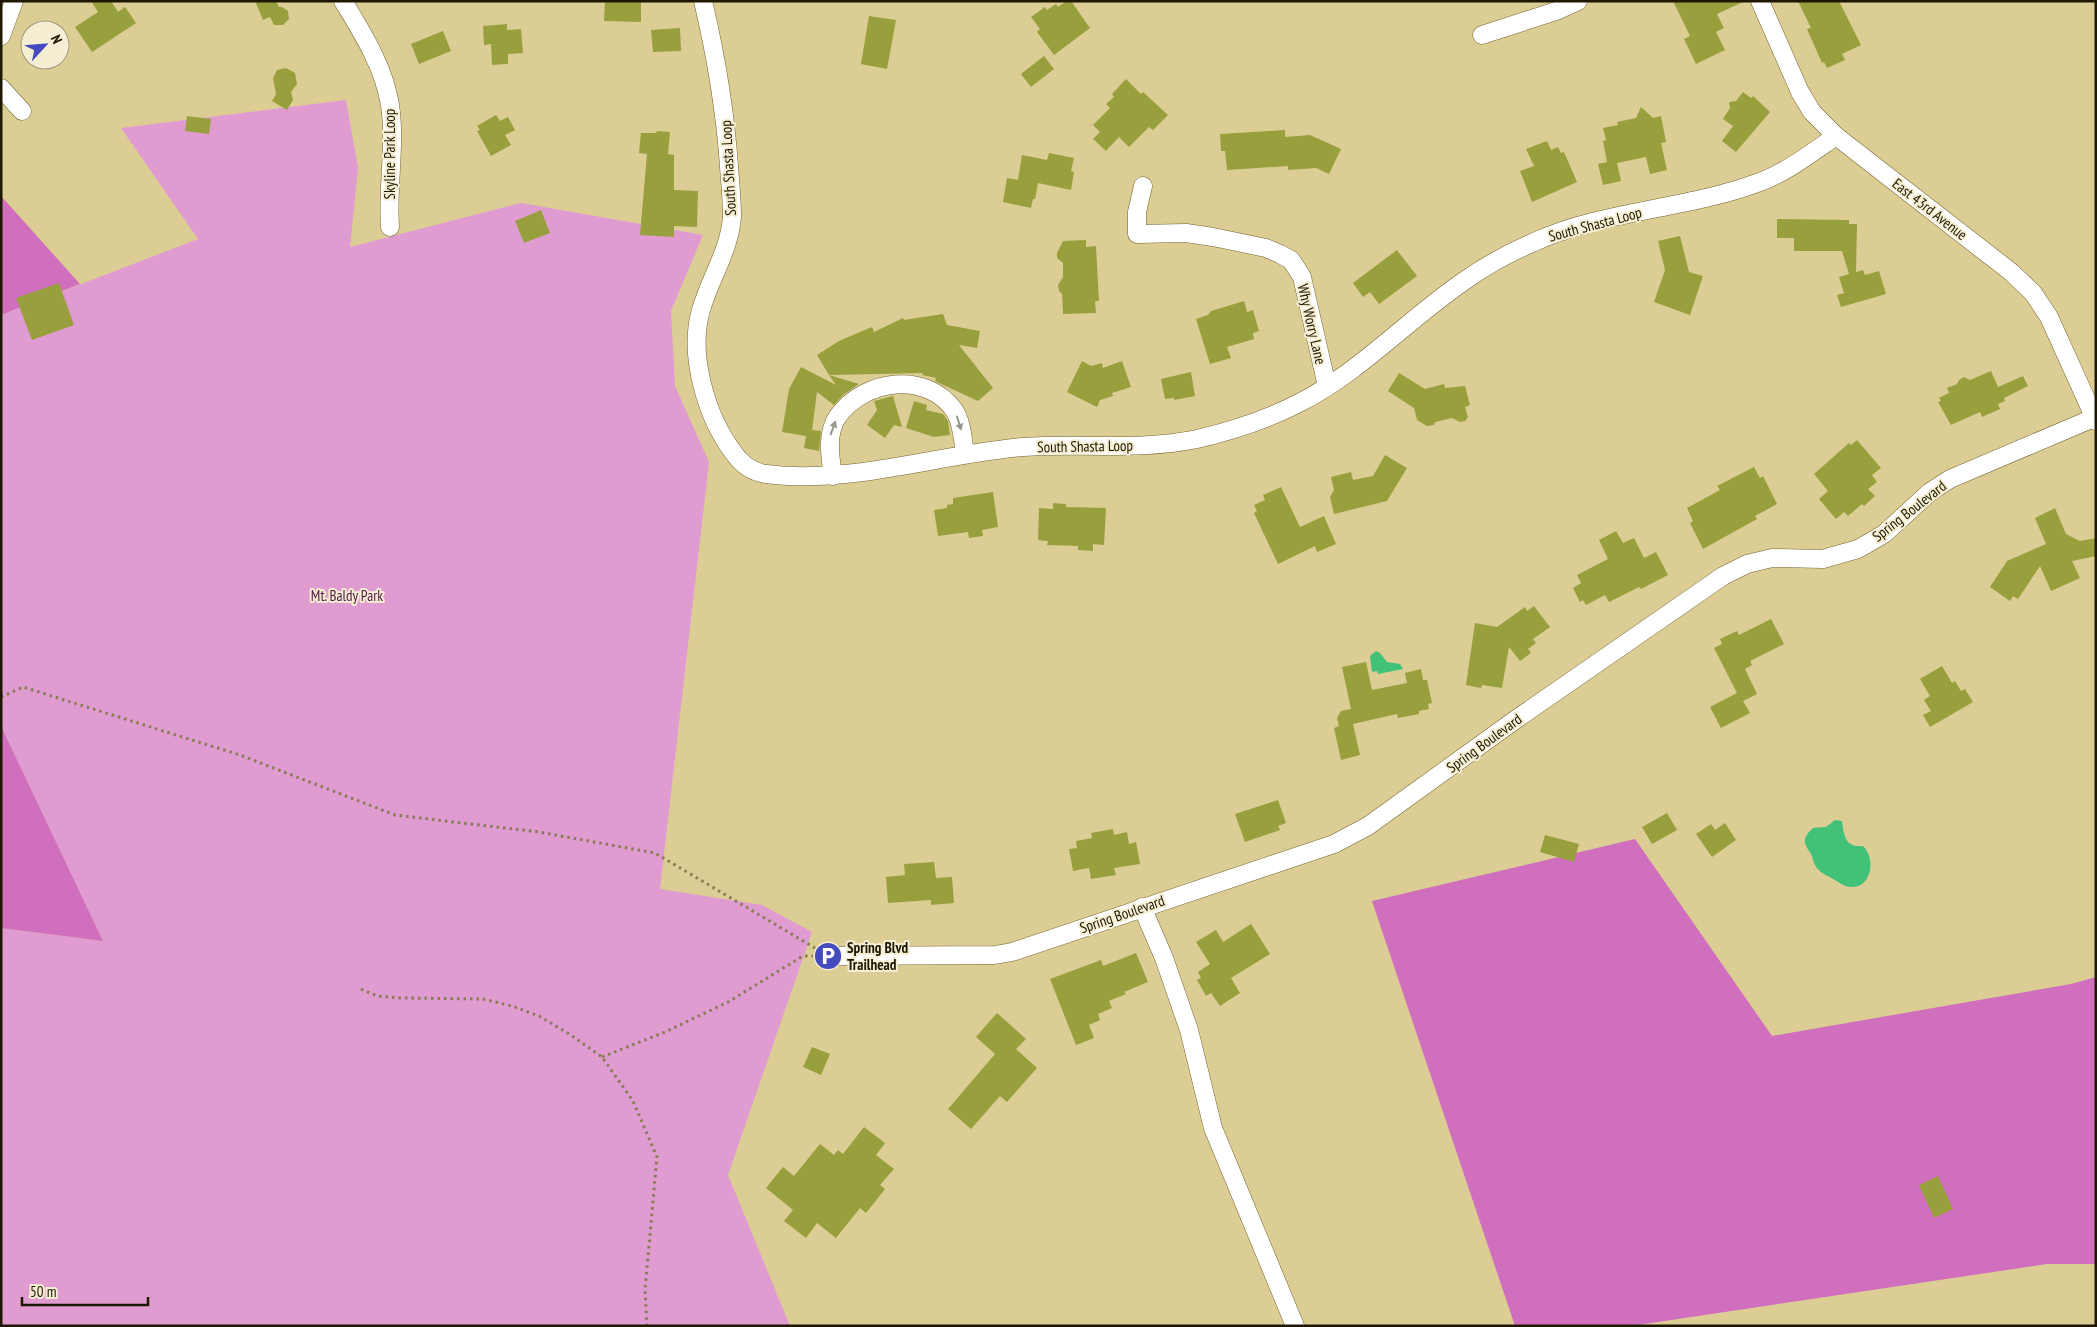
<svg xmlns="http://www.w3.org/2000/svg" width="2097" height="1327" viewBox="0 0 2097 1327" font-family="'PT Sans Narrow',sans-serif">
<rect width="100%" height="100%" fill="#dccd95"/>
<path fill="#e09bd1" d="M346,100L358,168L350,247L521,203L703,235L671,311L675,386L709,462L660,889L762,905L812,932L728,1175L790,1326H1V928L103,941L1,726V315L198,239L121,128Z"/>
<g fill="#cf6fbd">
<path d="M1,196L80,284L1,315Z"/>
<path d="M1,726L103,941L1,928Z"/>
<path d="M1635,839L1772,1036L2071,984L2096,977V1264H2047L1631,1326H1515L1372,901Z"/>
</g>
<g fill="#42c279">
<path d="M1376,651L1380,653L1387,662L1400,664L1403,669L1378,674L1377,671L1372,672L1370,656Z"/>
<path d="M1835,820L1842,821C1844,835 1845,848 1863,846C1876,858 1872,888 1851,887C1844,887 1839,882 1833,879C1827,875 1819,873 1815,865C1813,862 1813,858 1811,854C1804,843 1801,839 1813,828L1826,827Z"/>
</g>
<g fill="#97a03d">
<path d="M91,1H111L118,12L125,7L136,23L92,52L75,27L98,12Z"/>
<path d="M255,1H276L279,7H282L288,11L289,19L283,25H274L270,17L263,20Z"/>
<path d="M605,1L641,2V22L604,21Z"/>
<path d="M1067,1H1071L1090,28L1054,55L1037,32L1040,29L1031,17L1045,7L1047,10L1056,4L1058,7Z"/>
<path d="M1673,1H1745L1717,14L1724,28L1716,32L1725,50L1696,64L1684,39L1690,36Z"/>
<path d="M1798,1H1839L1861,45L1842,54L1845,60L1827,68L1824,62L1822,63L1807,29L1811,28Z"/>
<path d="M869,16L896,20L887,69L861,64Z"/>
<path d="M507,24V30L521,29L523,53L508,54V64L492,65L491,44L484,45L483,26Z"/>
<path d="M680,28L681,51L653,52L651,30Z"/>
<path d="M443,31L451,51L419,64L411,44Z"/>
<path d="M1044,56L1054,69L1031,87L1021,74Z"/>
<path d="M286,68L295,73L297,84L291,92L293,100L287,110L272,101L276,94L273,78L277,70Z"/>
<path d="M1126,79L1141,94L1143,92L1168,115L1153,130L1149,127L1129,147L1119,137L1106,151L1093,139L1100,132L1093,125L1110,108L1106,104L1114,97L1112,94Z"/>
<path d="M1743,92L1751,98L1753,96L1770,112L1736,152L1722,141L1733,126L1723,119L1730,108L1729,102L1736,101Z"/>
<path d="M1641,107L1653,118L1661,116L1666,142L1661,143L1667,170L1650,174L1646,157L1617,163L1621,181L1603,185L1598,164L1607,162L1603,141L1606,140L1603,128L1618,125L1617,122L1636,118Z"/>
<path d="M496,115L500,121L508,117L515,130L505,135L511,145L491,156L477,131L480,130L477,126Z"/>
<path d="M187,116L211,119L209,134L185,131Z"/>
<path d="M1285,130V137L1310,135L1341,149L1329,174L1316,168L1288,170V166L1227,170L1225,151H1221L1220,134Z"/>
<path d="M657,131L670,132L668,154L674,155V190L698,191L697,227L674,226V237L640,235L647,154L639,153L641,133H656Z"/>
<path d="M1547,141L1551,150L1558,147L1561,153L1564,152L1577,182L1532,202L1520,171L1534,166L1526,149Z"/>
<path d="M1049,153L1074,158L1071,171L1074,172L1071,190L1038,183L1035,199H1033L1031,208L1003,202L1007,178L1018,180L1022,155L1047,160Z"/>
<path d="M541,210L550,233L524,243L515,221Z"/>
<path d="M1777,219L1849,220V224H1857L1856,272L1863,270L1865,275L1879,271L1886,294L1841,307L1837,295L1844,293L1839,277L1849,274L1842,251H1794V238H1777Z"/>
<path d="M1680,236L1689,272L1703,276L1690,315L1654,302L1665,270L1658,241Z"/>
<path d="M1086,240V247L1096,246L1099,301H1095L1096,313L1063,314L1062,294L1059,291L1058,285L1063,277V263L1057,258V253L1063,241Z"/>
<path d="M1397,250L1417,276L1379,304L1370,292L1363,297L1353,283Z"/>
<path d="M59,283L74,325L32,340L16,298Z"/>
<path d="M1244,301L1247,312L1253,310L1259,331L1253,333L1254,339L1227,347L1231,358L1210,364L1196,319L1208,315L1211,311Z"/>
<path d="M943,314L947,325L980,331L977,348L959,345L993,388L978,401L939,383L935,381L936,378L922,375L923,373L829,375L817,355L839,341L872,327L874,332L903,318L904,320Z"/>
<path d="M1082,361L1091,366L1102,363L1103,368L1122,361L1131,387L1112,393L1113,396L1100,400L1097,407L1067,392Z"/>
<path d="M801,367L836,385L829,375L859,384L843,395L834,405L817,392L812,430L821,431L819,451L804,448L806,436L782,432L789,389Z"/>
<path d="M1991,371L1998,387L2023,376L2028,386L2004,398L2005,401L1998,404L2000,409L1982,417L1980,412L1951,425L1938,402L1941,401L1939,398L1949,393L1947,388L1957,384L1959,380L1964,377L1970,380Z"/>
<path d="M1191,372L1195,396L1174,400V398L1165,399L1161,379Z"/>
<path d="M1399,373L1425,389L1444,384L1445,388L1465,386L1470,405L1465,407L1468,417L1465,421L1460,422L1452,418L1435,422L1434,425L1427,426L1417,420L1414,408L1388,391Z"/>
<path d="M893,396L902,427L894,425L885,438L867,425L877,410L874,401Z"/>
<path d="M914,401L927,405L926,410L943,414L948,421L950,435L934,437L906,428Z"/>
<path d="M1857,440L1881,468L1872,475L1877,482L1868,489L1875,496L1864,506L1862,504L1848,516L1844,512L1836,519L1819,499L1828,491L1814,474L1849,443L1851,445Z"/>
<path d="M1385,455L1407,468L1387,501L1334,514L1330,497L1334,490L1331,477L1351,472L1353,480L1373,476Z"/>
<path d="M1754,467L1760,478L1763,476L1777,504L1755,516L1757,519L1703,549L1690,523L1693,521L1687,508L1720,490L1717,486Z"/>
<path d="M1281,487L1300,527L1324,516L1336,544L1317,552L1315,546L1278,564L1254,513L1257,511L1254,505L1265,500L1263,495Z"/>
<path d="M993,492L998,527L982,530L983,536L969,538L968,532L938,536L934,510L947,508V505L953,504V498Z"/>
<path d="M1053,503L1066,504V507L1106,508L1104,545L1093,544V551L1078,550V546L1047,545L1048,541L1038,540L1039,508L1053,509Z"/>
<path d="M2055,508L2066,534L2080,541L2096,538V556L2072,561L2080,578L2051,591L2040,566L2018,599L2013,596L2010,601L1990,587L2007,561L2046,544L2035,518Z"/>
<path d="M1616,531L1623,543L1634,538L1644,558L1656,552L1668,575L1641,589L1639,587L1609,602L1605,595L1586,605L1583,600L1580,602L1573,588L1581,583L1577,575L1608,559L1599,540Z"/>
<path d="M1534,606L1550,627L1533,639L1536,643L1528,649L1531,653L1520,661L1509,647L1502,688L1482,685L1481,688L1466,685L1475,623L1497,627L1525,607L1527,611Z"/>
<path d="M1771,619L1784,644L1750,661L1752,665L1745,669L1757,694L1743,701L1750,713L1721,728L1710,707L1737,693L1714,648L1722,644L1720,639L1737,631L1739,635Z"/>
<path d="M1366,662L1372,690L1407,683L1405,673L1421,669L1423,680H1427L1432,703L1428,704L1429,709L1419,711V714L1398,718L1397,714L1353,724L1360,755L1341,760L1334,728L1339,726L1337,718L1341,711L1351,709L1342,667Z"/>
<path d="M1942,666L1952,683L1955,681L1961,691L1965,689L1973,702L1930,727L1923,715L1931,711L1924,700L1930,696L1920,679Z"/>
<path d="M1278,800L1286,823L1278,826L1280,830L1245,842L1235,814Z"/>
<path d="M1667,813L1677,830L1652,844L1642,827Z"/>
<path d="M1725,823L1736,840L1712,857L1696,834L1711,824L1715,830Z"/>
<path d="M1113,829L1114,835L1127,832L1129,844L1136,842L1140,864L1114,868L1116,875L1091,879L1089,868L1073,871L1069,849L1077,848L1076,841L1092,838L1091,833Z"/>
<path d="M1545,835L1579,844L1574,862L1540,852Z"/>
<path d="M934,862L936,878L952,877L954,903L931,905V900L888,903L886,877L905,875L904,864Z"/>
<path d="M1251,924L1270,954L1231,978L1240,993L1220,1006L1211,993L1206,996L1197,980L1201,978L1198,972L1210,964L1196,942L1216,930L1223,942Z"/>
<path d="M1136,953L1148,982L1124,992L1126,994L1109,1001L1112,1008L1098,1014L1100,1020L1089,1025L1094,1038L1076,1045L1050,979L1101,960L1103,966Z"/>
<path d="M997,1013L1026,1039L1016,1049L1037,1068L1007,1102L1000,1096L971,1129L948,1109L995,1054L976,1037Z"/>
<path d="M812,1047L830,1054L821,1075L803,1067Z"/>
<path d="M864,1127L885,1143L876,1155L894,1169L880,1185L885,1189L866,1213L860,1208L836,1238L817,1223L806,1238L784,1221L793,1210L766,1188L783,1167L794,1176L820,1144L834,1155L838,1150L843,1154Z"/>
<path d="M1938,1176L1953,1209L1934,1218L1919,1185Z"/>
</g>
<g fill="none" stroke-linecap="round" stroke-linejoin="round">
<defs>
<g id="minor">
<path d="M343,1C363,34 384,67 390,105C396,145 387,187 390,227"/>
<path d="M703,1C716,56 725,109 729,166C730,182 732,199 732,216C730,250 710,278 701,310C688,354 706,416 733,452C741,464 752,472 766,474C849,485 939,454 1023,447C1080,443 1140,451 1197,439C1231,431 1268,419 1299,403C1362,371 1409,318 1467,279C1487,265 1509,253 1532,243C1603,210 1684,210 1757,183C1786,173 1811,153 1836,136"/>
<path d="M1760,1L1800,92L1812,112L1836,136L2011,272L2033,293L2049,317L2096,421"/>
<path d="M1482,35L1556,11L1578,1"/>
<path d="M1,36L14,1"/>
<path d="M1,88L22,111"/>
<path d="M1143,186L1137,212V234L1186,233L1213,237L1266,248L1280,254L1291,260L1302,277L1327,386"/>
<path d="M833,476C830,456 826,433 838,416C865,379 926,371 954,410C962,421 963,441 965,454"/>
<path d="M1142,907L1164,958L1189,1030L1213,1128L1295,1326"/>
<path d="M828,956L995,955L1012,952L1334,844L1368,826L1515,720L1723,576L1747,564L1772,558L1823,559L1858,549L1884,534L1930,492L1950,479L2096,417"/>
</g>
</defs>
<use href="#minor" stroke="#736430" stroke-width="19"/>
<g stroke="#877c53" stroke-width="3" stroke-dasharray="2.5 4" stroke-linecap="butt">
<path d="M1,697L23,687L240,755L395,815L539,832L655,853L815,948"/>
<path d="M361,989L377,996L402,998L483,999L512,1006L539,1016L571,1035L602,1057L633,1101L657,1157L645,1290L647,1326"/>
<path d="M602,1057L665,1032L728,1002L803,956H813"/>
</g>
<use href="#minor" stroke="#fff" stroke-width="18"/>
</g>
<defs><path id="oneway-solid" d="M-6-.8H1V-3.2L6.5 0L1 3.2V.8H-6Z" transform="scale(1.25)"/></defs>
<g fill="#9a978e">
<use href="#oneway-solid" transform="translate(959 423) rotate(73)"/>
<use href="#oneway-solid" transform="translate(833 428) rotate(-70)"/>
</g>
<defs>
<symbol id="parking-disc" viewBox="-11 -11 22 22"><circle r="9.5" fill="#444bc0" stroke="#f5eed2"/><path d="M-3.5-5.5H1a3.5 3.5 0 0 1 0 7H-1V5.5H-3.5ZM-1-3.4V-.6H.8a1.4 1.4 0 0 0 0-2.8Z" fill="#fff"/></symbol>
</defs>
<g fill-rule="evenodd">
<use href="#parking-disc" x="812" y="940" width="32" height="32"/>
</g>
<g text-anchor="middle" dominant-baseline="central" stroke-width="4" stroke-linejoin="round" paint-order="stroke">
<g font-size="15" fill="#1e1803" stroke="#f5eed2">
<text transform="translate(389 154) rotate(-90)">Skyline Park Loop</text>
<text transform="translate(728 168) rotate(-93)">South Shasta Loop</text>
<text transform="translate(1930 209) rotate(38)">East 43rd Avenue</text>
<text transform="translate(1595 224) rotate(-15)">South Shasta Loop</text>
<text transform="translate(1312 324) rotate(77)">Why Worry Lane</text>
<text transform="translate(1085 446) rotate(-1)">South Shasta Loop</text>
<text transform="translate(1909 511) rotate(-38)">Spring Boulevard</text>
<text transform="translate(1484 743) rotate(-36)">Spring Boulevard</text>
<text transform="translate(1122 914) rotate(-19)">Spring Boulevard</text>
</g>
<g font-size="15" fill="#53164a" stroke="#f5eed2">
<text x="347" y="595">Mt. Baldy Park</text>
</g>
<g font-size="15" font-weight="bold" fill="#1e1803" stroke="#f5eed2" text-anchor="start">
<text x="847" y="947">Spring Blvd<tspan x="847" dy="17">Trailhead</tspan></text>
</g>
</g>
<rect width="2097" height="1327" fill="none" stroke="#1e1803" stroke-width="5"/>
<g transform="translate(45 45) rotate(64)"><circle r="24" fill="#f5eed2" stroke="#9f987f"/>
<path d="M0-4L9 19L0 12L-9 19Z" fill="#444bc0"/>
<text y="-8" font-size="14" font-weight="bold" text-anchor="middle" fill="#1e1803">N</text>
</g>
<path d="M22 1297v8h126v-8" fill="none" stroke="#1e1803" stroke-width="2.5"/>
<text x="30" y="1297" font-size="15" fill="#1e1803" stroke="#f5eed2" stroke-width="4" paint-order="stroke">50 m</text>
</svg>
